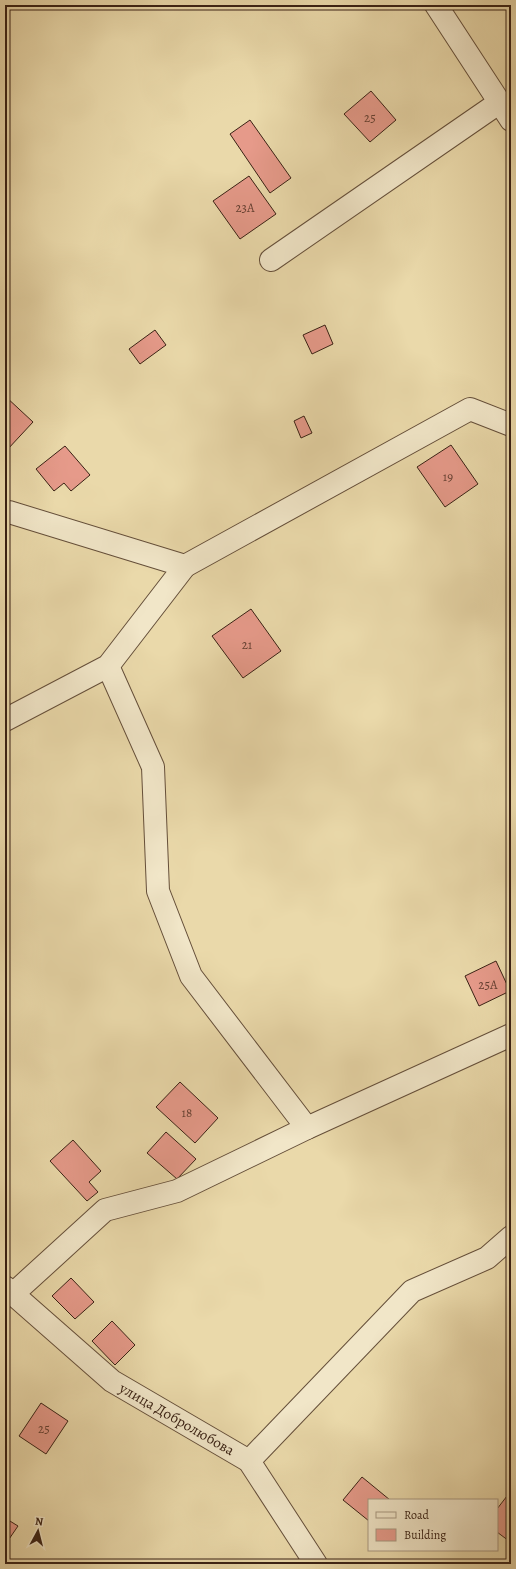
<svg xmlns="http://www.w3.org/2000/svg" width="516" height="1569" viewBox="0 0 516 1569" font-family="Alegreya,serif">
<rect width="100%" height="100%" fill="#ead9aa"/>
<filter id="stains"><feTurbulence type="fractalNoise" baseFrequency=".005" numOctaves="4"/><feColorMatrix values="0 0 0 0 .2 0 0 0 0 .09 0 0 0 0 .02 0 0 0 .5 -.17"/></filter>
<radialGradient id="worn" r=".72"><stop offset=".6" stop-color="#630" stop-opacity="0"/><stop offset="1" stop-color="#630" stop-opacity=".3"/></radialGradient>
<g fill="#e69a8a" stroke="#392114">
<path d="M503,5H511V15L510,16Z"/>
<path d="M371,91L396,120L370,142L344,114Z"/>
<path d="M250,120L291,178L270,193L230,134Z"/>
<path d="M249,176L276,214L240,239L213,201Z"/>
<path d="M325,325L333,344L312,354L303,335Z"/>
<path d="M155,330L166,345L140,364L129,349Z"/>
<path d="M5,396L33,422L7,450L5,448Z"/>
<path d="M304,416L312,433L301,438L294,421Z"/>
<path d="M451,445L478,484L445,507L417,467Z"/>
<path d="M65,446L90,475L71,491L64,483L54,491L36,469Z"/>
<path d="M251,609L281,651L243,678L212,636Z"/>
<path d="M496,961L510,991L479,1006L465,976Z"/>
<path d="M180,1082L218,1118L195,1143L156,1107Z"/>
<path d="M166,1132L196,1159L177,1179L147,1153Z"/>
<path d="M73,1140L101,1171L89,1182L98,1192L87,1201L50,1161Z"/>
<path d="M71,1278L94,1302L75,1319L52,1296Z"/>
<path d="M112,1321L135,1345L115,1365L92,1341Z"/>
<path d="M41,1403L68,1421L46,1454L19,1436Z"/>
<path d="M362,1477L390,1500H369V1521L343,1500Z"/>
<path d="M507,1496L511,1499V1539L509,1541L497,1532V1509Z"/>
<path d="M5,1518L18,1526L5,1545Z"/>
</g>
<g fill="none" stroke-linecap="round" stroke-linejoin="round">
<defs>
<g id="minor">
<path d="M436,5L511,120"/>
<path d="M271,260L500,102"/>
<path d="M9,512L185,566L470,409L511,425"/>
<path d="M108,666L153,767L158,891L191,976L307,1128"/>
<path d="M5,720L108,666L185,566"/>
<path d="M5,1287L112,1381L249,1461L316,1564"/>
<path d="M13,1294L105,1210L177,1191L307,1128L511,1035"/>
<path d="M249,1461L412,1291L487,1258L511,1237"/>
</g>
</defs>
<use href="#minor" stroke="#654f3a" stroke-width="24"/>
<use href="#minor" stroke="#f1e6c8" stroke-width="22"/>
</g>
<g text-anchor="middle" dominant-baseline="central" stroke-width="3" stroke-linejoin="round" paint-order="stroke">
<g font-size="13" fill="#643f32">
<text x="370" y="117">25</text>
<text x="245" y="207">23А</text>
<text x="448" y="476">19</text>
<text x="247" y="644">21</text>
<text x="488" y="984">25А</text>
<text x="187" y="1112">18</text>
<text x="44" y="1428">25</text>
</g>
<g font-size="15" fill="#392114" stroke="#f1e6c8">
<text transform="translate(177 1419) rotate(30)">улица Добролюбова</text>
</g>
</g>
<rect width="516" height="1569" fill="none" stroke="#ead9aa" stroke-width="20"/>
<rect x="6" y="6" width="504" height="1557" fill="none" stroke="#392114" stroke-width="2"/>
<rect x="10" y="10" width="496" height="1549" fill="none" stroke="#392114"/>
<rect x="368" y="1499" width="130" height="52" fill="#f1e6c8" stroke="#a79780"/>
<rect x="376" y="1512" width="20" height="6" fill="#f1e6c8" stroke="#a79780"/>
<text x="404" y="1519" font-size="12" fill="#392114">Road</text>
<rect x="376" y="1529" width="20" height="12" fill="#e69a8a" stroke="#a79780"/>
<text x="404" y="1539" font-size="12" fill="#392114">Building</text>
<g transform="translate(38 1531) rotate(7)" stroke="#f1e6c8" stroke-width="3" paint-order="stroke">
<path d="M0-3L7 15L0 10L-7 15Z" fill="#392114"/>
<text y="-6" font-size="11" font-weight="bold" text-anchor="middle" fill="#392114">N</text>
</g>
<rect width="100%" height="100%" filter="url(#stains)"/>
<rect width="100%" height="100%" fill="url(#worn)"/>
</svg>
